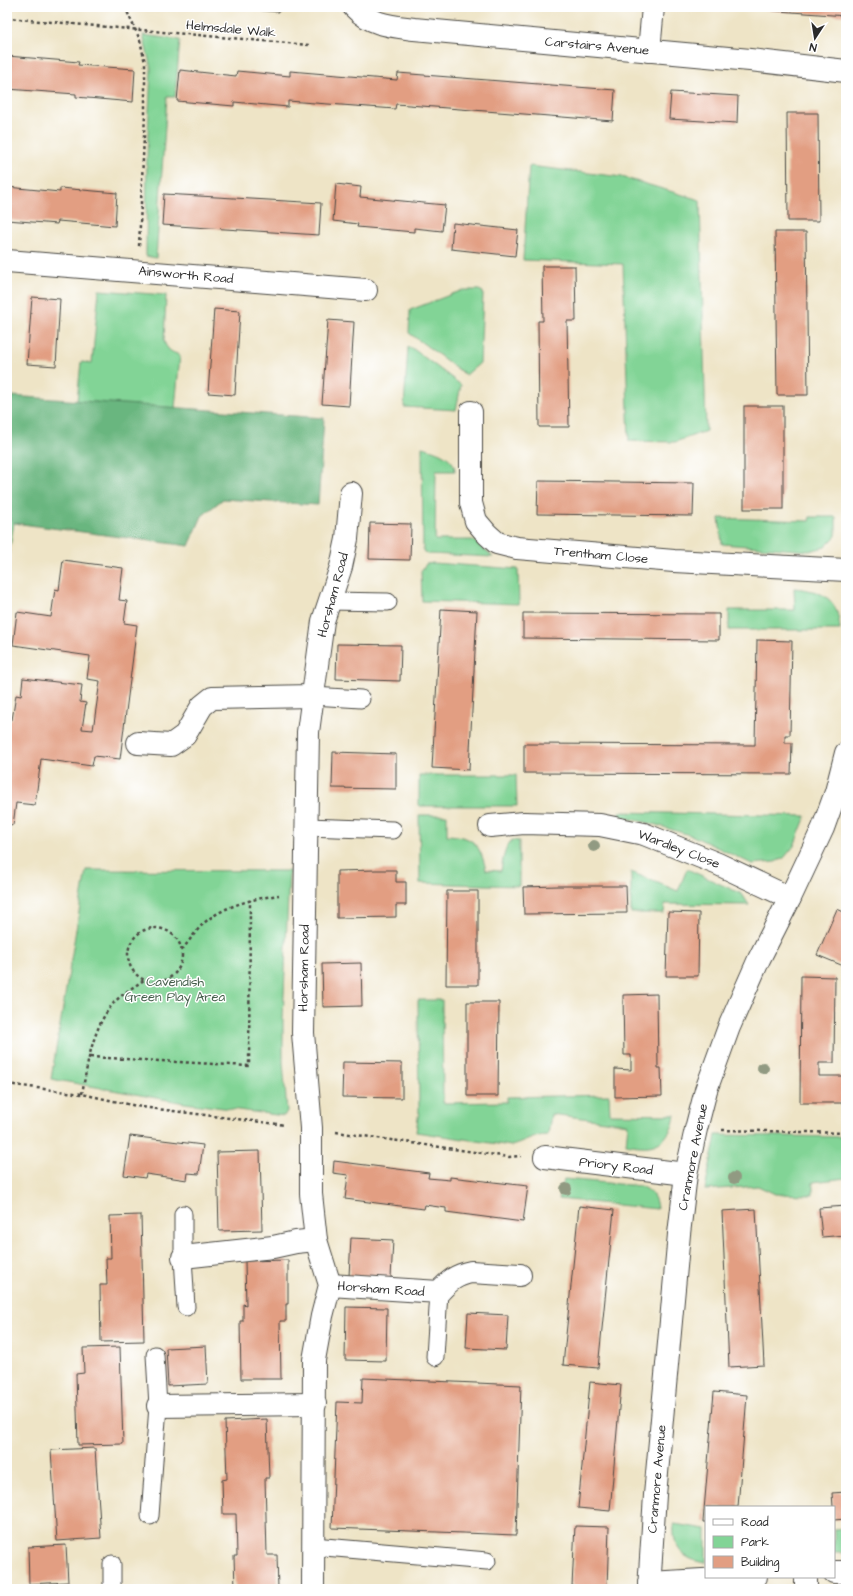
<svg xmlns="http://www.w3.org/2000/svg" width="853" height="1596" viewBox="0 0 853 1596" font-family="'Architects Daughter',sans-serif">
<rect width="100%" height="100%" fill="#fff"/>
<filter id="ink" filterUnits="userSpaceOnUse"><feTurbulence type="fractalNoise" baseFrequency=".025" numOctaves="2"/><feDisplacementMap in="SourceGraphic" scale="8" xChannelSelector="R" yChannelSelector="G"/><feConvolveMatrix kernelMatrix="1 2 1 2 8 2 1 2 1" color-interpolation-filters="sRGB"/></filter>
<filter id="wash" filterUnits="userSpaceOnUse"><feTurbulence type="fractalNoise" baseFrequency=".012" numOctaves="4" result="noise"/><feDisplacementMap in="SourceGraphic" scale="16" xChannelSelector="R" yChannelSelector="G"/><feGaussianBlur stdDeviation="0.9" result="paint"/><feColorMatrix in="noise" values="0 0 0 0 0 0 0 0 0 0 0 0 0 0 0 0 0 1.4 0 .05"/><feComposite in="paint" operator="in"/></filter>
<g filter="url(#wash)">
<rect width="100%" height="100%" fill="#eee4c6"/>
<g fill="#82d496" stroke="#568060">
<path d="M143,35L180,40L175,97H167L156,258L146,256L147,155L151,68Z"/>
<path d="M529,166L622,177L700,200L706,431L675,442L629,441L623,264L523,260Z"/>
<path d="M99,290L166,295L164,341C167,350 171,352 180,355L175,408L77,401L81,362L92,363Z"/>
<path d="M463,290H479L483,292V295L480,363L466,375L409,333L410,310Z"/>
<path d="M408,347L412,348L461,385L456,410L404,407Z"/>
<path d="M422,447C434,450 455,456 455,471H436L435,540H473L493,557L429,554L423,551Z"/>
<path d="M7,517L14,523L7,565Z"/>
<path d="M810,517H836V536L825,547L809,551L722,544L719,518L809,521Z"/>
<path d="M433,563L518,569L519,604L422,601L421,571L426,564Z"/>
<path d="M794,588C824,591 838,598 840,630H729V610H795Z"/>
<path d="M419,775H516L517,806H419Z"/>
<path d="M620,812L806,816L794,846L784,858L775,862L752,864L693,836L653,824L618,816Z"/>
<path d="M419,815H447V835C474,836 480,845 486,870L501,871C503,860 504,848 512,840L519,841V886L420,883Z"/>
<path d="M687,869L742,894L749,905L665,904L664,913H631V872L678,891Z"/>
<path d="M86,870L289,871L283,1019V1062L287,1111L284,1116L185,1103L51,1079Z"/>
<path d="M418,1000H442L443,1103L507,1102V1097L609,1095L610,1114L675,1115C674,1119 674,1123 672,1127C661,1149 647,1148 626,1144L628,1124L551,1114L548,1135C534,1135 524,1143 511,1146L416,1132L419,1111Z"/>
<path d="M716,1135L846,1137V1178L813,1182V1195L775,1194L758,1186L705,1190Z"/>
<path d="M564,1179L640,1186C651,1191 656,1196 657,1209L559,1199Z"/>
<path d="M674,1524L706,1529V1563C683,1560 672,1548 674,1524Z"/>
<path d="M846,1528V1553H834V1529Z"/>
</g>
<path fill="#69b67f" stroke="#4a7055" d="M11,396L324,418L318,505L223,499L202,516L189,546L14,523L7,517V427Z"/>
<g id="blocks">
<g fill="#e29e82">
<path d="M230,7H280L279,12L230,8Z"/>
<path d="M737,7H846V16L737,8Z"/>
<path d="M7,56L79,62L78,65L135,69L133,102L76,97V94L7,89Z"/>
<path d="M180,70L236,76L237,71L290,76V71L397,80L398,73L615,90L613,121L396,104L395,109L288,101V107L234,102V106L177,101Z"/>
<path d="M671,92L738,96L737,123L669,119Z"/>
<path d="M787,113H818L819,221H788Z"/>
<path d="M336,184L361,187L360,197L445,205L442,231L414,228V232L357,227L358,224L333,221Z"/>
<path d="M7,187L60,192V188L117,193L115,226L58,221L57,224L7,220Z"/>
<path d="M164,194L321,203L319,235L162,225Z"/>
<path d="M453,223L518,230L515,256L451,249Z"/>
<path d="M775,232H806L808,395H777Z"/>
<path d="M542,266H575L576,321H567L569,427H539L538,321H543Z"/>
<path d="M32,297L60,299L56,366L27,364Z"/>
<path d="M214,309L240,311L235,395L208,393Z"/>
<path d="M328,320L354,322L349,406L322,404Z"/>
<rect x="744" y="406" width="39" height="103"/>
<path d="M538,481L694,483L693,516L537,514Z"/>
<path d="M370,523L411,524L410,560L369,559Z"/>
<path d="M63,560L123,568L119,600L127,601L124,623L137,625L120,759L94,756L92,766L41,759L35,805L16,803L13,825L7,824V720H12L16,695L21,696L23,678L82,685L80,702L86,703L82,729L93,730L100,681L87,679L90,656L13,645L17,612L51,617L55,589L59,590Z"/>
<path d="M441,609L477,611L469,770L432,768Z"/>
<path d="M523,613L719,614V640L523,638Z"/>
<path d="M757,640L792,641L790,735H785V743H792L791,774L524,773V744L755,745Z"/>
<path d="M337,644L401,645L400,681L336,679Z"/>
<path d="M333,752L396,754V789L332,788Z"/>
<path d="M376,870H396V882H406V905H396V917L337,918V871Z"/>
<path d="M558,886H626L627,913L524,914L523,887Z"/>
<path d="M447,891H478V985H446Z"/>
<path d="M837,909L846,913V967L817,955Z"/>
<path d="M668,912L699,913L698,976H666Z"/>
<path d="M361,963L362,1006L323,1007L322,964Z"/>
<path d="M801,976L835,977L834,1063H819V1076H846V1103H800Z"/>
<path d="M657,994L658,1068H661L662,1096L615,1097V1069L631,1070V1055H624L623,995Z"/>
<path d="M467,1002H499L498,1096H467Z"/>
<path d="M343,1062L402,1063V1098L342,1097Z"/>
<path d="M130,1136L203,1145L199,1174L188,1173L187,1180L146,1174L145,1178L124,1175Z"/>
<path d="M260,1151L262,1230L219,1231L217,1152Z"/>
<path d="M334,1161L429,1173L428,1178L450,1180V1177L528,1186L523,1222L446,1212V1208L425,1205L424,1209L345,1199L348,1175L333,1173Z"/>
<path d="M579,1206L614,1210L598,1368L563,1365Z"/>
<path d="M846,1206V1235L822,1237L819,1208Z"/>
<path d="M756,1209L764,1365L729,1367L722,1211Z"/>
<path d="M141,1215L144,1341L101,1342L100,1285H107L106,1258H111L110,1216Z"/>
<path d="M351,1238L393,1240L391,1278L349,1276Z"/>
<path d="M288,1260V1304H286V1321H280L281,1379H241L240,1321H243V1304L246,1305L245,1261Z"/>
<path d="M346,1307L387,1308L386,1361L345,1360Z"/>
<path d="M468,1313L508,1315L506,1350L466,1348Z"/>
<path d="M206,1346L208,1384L168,1386L166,1348Z"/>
<path d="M120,1347L123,1444L78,1445L76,1374L84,1373L83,1348Z"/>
<path d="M363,1378L521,1385L516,1535L332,1528L337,1402L362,1403Z"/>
<path d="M590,1382L621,1385L610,1511L578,1508Z"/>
<path d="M714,1392L747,1395L738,1507H706V1522H703Z"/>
<path d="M267,1419L269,1478H265L267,1555H277L278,1589H235L234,1556H237L236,1514H223L222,1480L227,1479L225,1421Z"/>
<path d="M95,1448L101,1538L57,1541L51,1450Z"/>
<path d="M846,1492V1519L834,1520L832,1493Z"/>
<path d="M575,1526L609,1527L607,1588L572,1586Z"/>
<path d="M66,1545L68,1582L29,1584L28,1547Z"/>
</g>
</g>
</g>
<g filter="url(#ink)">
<use href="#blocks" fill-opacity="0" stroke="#484742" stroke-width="1"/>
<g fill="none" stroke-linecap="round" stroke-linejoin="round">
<defs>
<g id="lane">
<path d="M329,601L388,602"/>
<path d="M313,696L361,699"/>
<path d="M307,827L393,830"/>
<path d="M183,1214V1257L186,1307"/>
<path d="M435,1357L439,1292"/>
<path d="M150,1516L158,1406L155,1355"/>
<path d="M313,1546L487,1561"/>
<path d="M112,1564V1589"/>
</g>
<g id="street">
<path d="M354,7C371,25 391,26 414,29L750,60L846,71"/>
<path d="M649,51L653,7"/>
<path d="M7,261L366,290"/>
<path d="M471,412V503L476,521L487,534L497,543L517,548L674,561L846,570"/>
<path d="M138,743L171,745L185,735L202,706L212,698L313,696"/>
<path d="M490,826L524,823L600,825L644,834L718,864L790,898"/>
<path d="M545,1157L686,1174"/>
<path d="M183,1257L273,1247L296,1242L316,1240"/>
<path d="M330,1285L439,1292C449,1281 456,1275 471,1272L520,1275"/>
<path d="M158,1406L315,1404"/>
<path d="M834,1572H846"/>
<path d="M806,1577V1589"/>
<path d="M649,1583L756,1577"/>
<path d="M313,1589L314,1360L322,1316L330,1285L316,1240L311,1194V1128L303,1033L308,732L323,621L341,567L347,539L351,493"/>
<path d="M649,1589L655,1495L679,1234L686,1174L696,1129L706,1090L729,1027L759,959L790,898L823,828L836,792L846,753"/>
</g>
</defs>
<use href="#lane" stroke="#484742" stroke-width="19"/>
<use href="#street" stroke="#484742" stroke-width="24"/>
<g stroke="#484742" stroke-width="2.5" stroke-dasharray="3 3" stroke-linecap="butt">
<path d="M125,7L140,40L145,63V114L139,247"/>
<path d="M7,18L309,45"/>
<circle cx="155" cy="955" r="27"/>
<path d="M182,950C189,941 196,931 204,923C225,905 253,899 279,895"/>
<path d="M90,1057L249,1066L250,900"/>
<path d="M7,1084L82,1094L141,1107L285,1125"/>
<path d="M82,1094C87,1066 92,1032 109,1009C118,996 132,988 144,980"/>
<path d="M722,1130L846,1133"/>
<path d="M336,1132L509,1157L521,1156"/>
</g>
<use href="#lane" stroke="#fff" stroke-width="17"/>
<use href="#street" stroke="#fff" stroke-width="22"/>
</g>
<g fill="#919a82">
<circle cx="594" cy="846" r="6"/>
<circle cx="763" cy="1068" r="6"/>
<circle cx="734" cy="1178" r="6"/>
<circle cx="566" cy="1189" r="6"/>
</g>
</g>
<g text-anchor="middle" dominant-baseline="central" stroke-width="3" stroke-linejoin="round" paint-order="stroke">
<g font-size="13" fill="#2b2b2b" stroke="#fff">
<text transform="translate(231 29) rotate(5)">Helmsdale Walk</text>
<text transform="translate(597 46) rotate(5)">Carstairs Avenue</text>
<text transform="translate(186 275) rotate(5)">Ainsworth Road</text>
<text transform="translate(601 555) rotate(5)">Trentham Close</text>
<text transform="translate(333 595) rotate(-75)">Horsham Road</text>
<text transform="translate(679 849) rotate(21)">Wardley Close</text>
<text transform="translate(304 968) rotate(-89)">Horsham Road</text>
<text transform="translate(693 1157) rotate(-79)">Cranmore Avenue</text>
<text transform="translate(616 1166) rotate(7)">Priory Road</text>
<text transform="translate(381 1289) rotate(4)">Horsham Road</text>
<text transform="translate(657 1479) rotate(-85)">Cranmore Avenue</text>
</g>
<g font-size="13" fill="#455e4b" stroke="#fff">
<text x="175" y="982">Cavendish<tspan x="175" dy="15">Green Play Area</tspan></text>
</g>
</g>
<rect width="853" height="1596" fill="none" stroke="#fff" stroke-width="24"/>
<rect x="705" y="1506" width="130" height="72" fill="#ffffff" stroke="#aaaaaa"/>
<rect x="713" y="1519" width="20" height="6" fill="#ffffff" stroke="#aaaaaa"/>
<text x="741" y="1526" font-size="12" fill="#2b2b2b">Road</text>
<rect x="713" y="1536" width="20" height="12" fill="#82d496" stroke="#aaaaaa"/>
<text x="741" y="1546" font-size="12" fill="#2b2b2b">Park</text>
<rect x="713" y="1556" width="20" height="12" fill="#e29e82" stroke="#aaaaaa"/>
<text x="741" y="1566" font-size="12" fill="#2b2b2b">Building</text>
<g transform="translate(815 38) rotate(192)" stroke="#ffffff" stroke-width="3" paint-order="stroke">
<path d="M0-3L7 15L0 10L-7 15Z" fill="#2b2b2b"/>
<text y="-6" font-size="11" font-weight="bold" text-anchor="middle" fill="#2b2b2b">N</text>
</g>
</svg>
